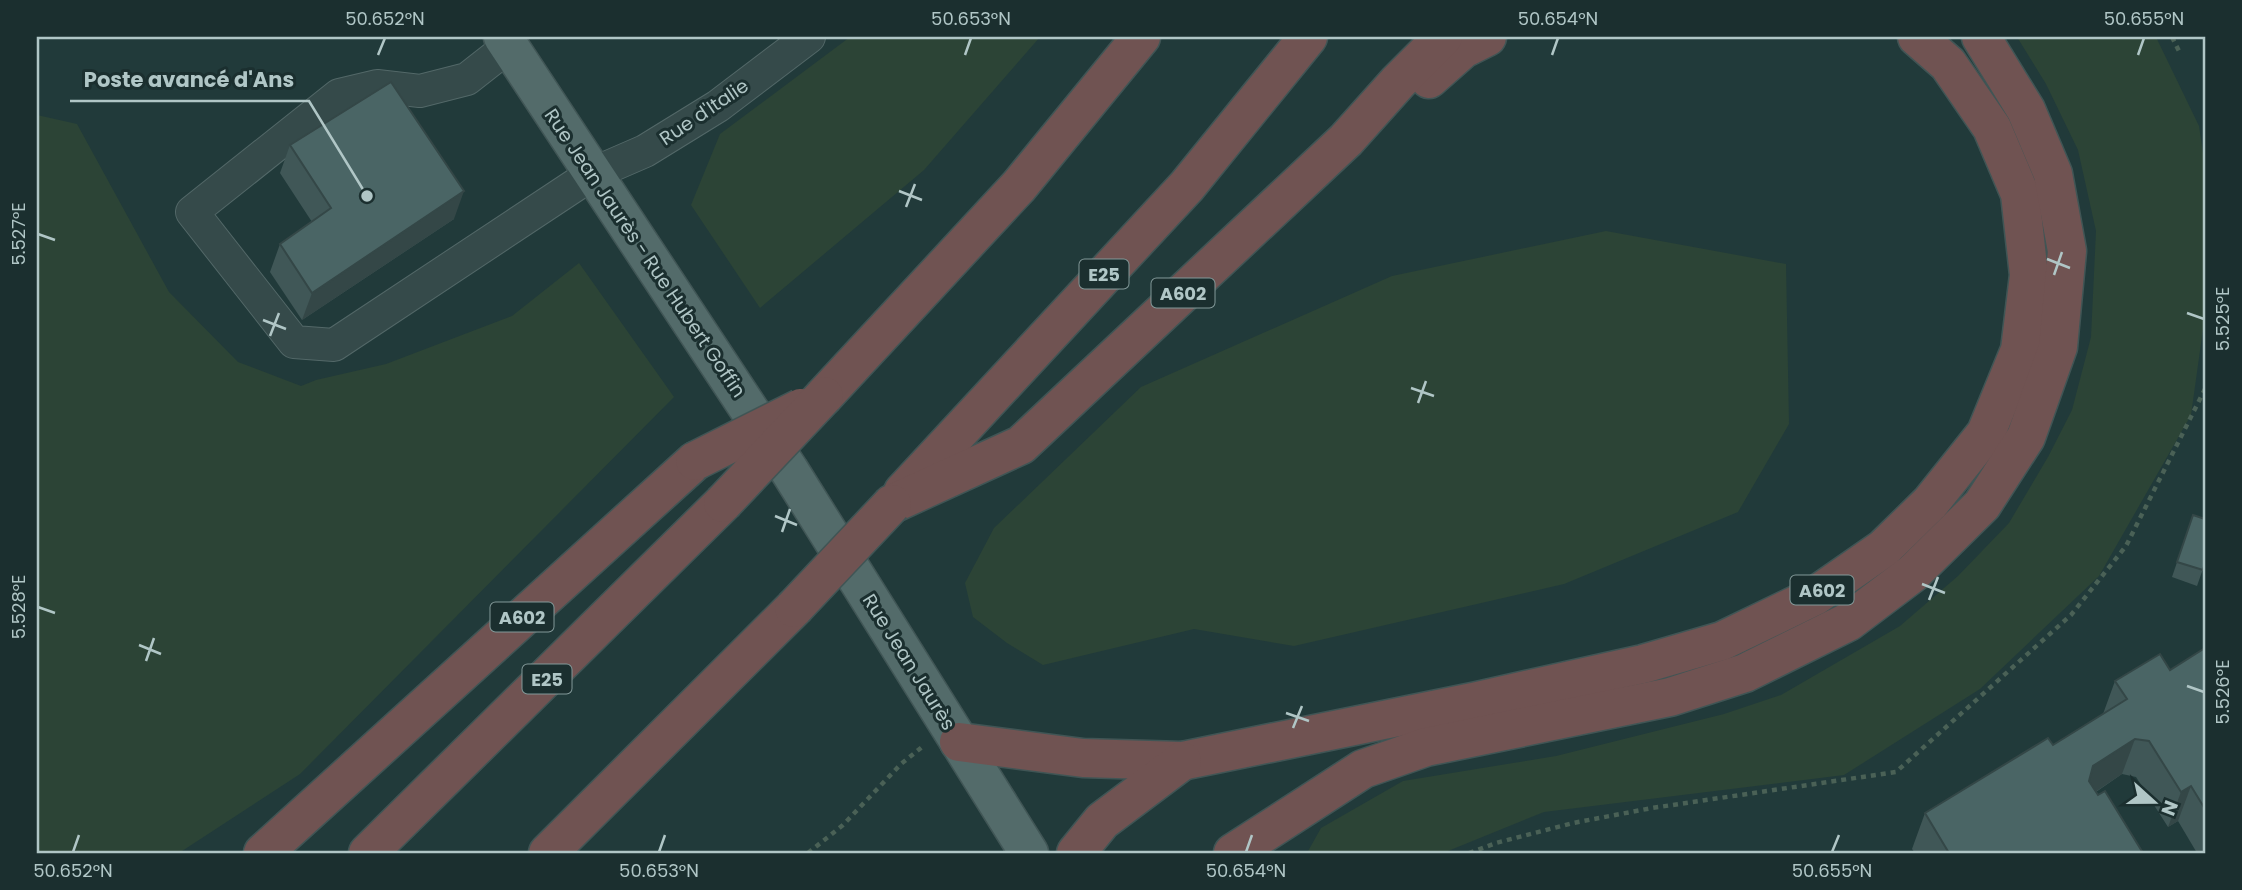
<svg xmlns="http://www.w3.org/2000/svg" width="2242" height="890" viewBox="0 0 2242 890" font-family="Poppins,sans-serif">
<rect width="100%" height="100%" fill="#213a3a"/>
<g fill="#2c4436">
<path d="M850,37H1040L924,170L760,308L691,205L720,134Z"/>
<path d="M2017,37H2156L2199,126L2205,166V315L2191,415L2099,576L1980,689L1844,775L1544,812L1443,853H1307L1321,828L1403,781L1556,756L1724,714L1781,695L1900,626L1958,576L2009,523L2048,457L2072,410L2091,337L2096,231L2078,150L2046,84Z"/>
<path d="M37,115L77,124L169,292L238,362L301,386L316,380L386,364L512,316L579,263L674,397L300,774L179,853H37Z"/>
<path d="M1606,231L1786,264L1789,424L1738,512L1564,584L1294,646L1194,629L1043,665L1007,643L973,617L965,583L994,528L1141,387L1392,276Z"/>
</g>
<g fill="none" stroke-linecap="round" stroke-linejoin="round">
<defs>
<path id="minor" d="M509,46L467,79L420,91L377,86L339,95L192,212L294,342L334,345L592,174L645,151L718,106L809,37"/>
<path id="major" d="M503,37L789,470L1029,853"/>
<g id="highway">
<path d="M1429,79L1463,49L1487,37"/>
<path d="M824,396L1019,186L1141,37"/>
<path d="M903,492L1187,186L1308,37"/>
<path d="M892,504L1021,445L1346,140L1398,82L1443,37"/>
<path d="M959,742L1083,758L1182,761L1477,701L1643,664L1722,641L1815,596L1884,548L1930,503L1986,433L2020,350L2029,275L2020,194L1992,128L1948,64L1917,37"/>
<path d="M263,853L695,461"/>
<path d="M368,853L723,503"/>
<path d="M548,853L794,608"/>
<path d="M1076,853L1102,821L1182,761"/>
<path d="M1233,853L1363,769L1426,747L1670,697L1745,673L1848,622L1913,573L1982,505L2026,437L2058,347L2067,251L2053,174L2026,110L1981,37"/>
</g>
</defs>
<use href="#minor" stroke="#536868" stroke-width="34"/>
<use href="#major" stroke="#415656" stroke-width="41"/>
<use href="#highway" stroke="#405555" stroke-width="41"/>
<g stroke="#4a6156" stroke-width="4.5" stroke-dasharray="5 5" stroke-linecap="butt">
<path d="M2172,37L2179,51"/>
<path d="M808,853L843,825L901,764L922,747"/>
<path d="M1469,853L1496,843L1573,823L1652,808L1896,772L2071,615L2126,546L2205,389"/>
</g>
<use href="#minor" stroke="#354a4a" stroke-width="32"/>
<use href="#major" stroke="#536b6a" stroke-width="38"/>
<use href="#highway" stroke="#705352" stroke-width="38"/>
<defs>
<g id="highway-bridge">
<path d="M695,461L801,408"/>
<path d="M723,503L824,396"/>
<path d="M794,608L892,504"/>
</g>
</defs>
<use href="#highway-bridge" stroke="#405555" stroke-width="41" stroke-linecap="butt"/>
<use href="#highway-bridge" stroke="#705352" stroke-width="38"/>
</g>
<g fill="#405757">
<path d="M290,145L454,219L302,320L270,272L280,244L312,222L280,173Z"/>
<path d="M2193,515L2205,563L2197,586L2172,577Z"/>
<path d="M2205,648V853H2197L2178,821L2168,827L2136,777L2122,774L2096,792L2143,853H1915L1912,849L1925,813L2053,745L2103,714L2115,681L2170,670Z"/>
</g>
<g fill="#344747">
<path d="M464,191L454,219L302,320L312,293Z"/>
<path d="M2135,739L2122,774L2080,802L2093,766Z"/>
<path d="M2191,786L2178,821L2168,827L2181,792Z"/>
</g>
<g fill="#4a6565" stroke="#344747" stroke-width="2">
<path d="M391,82L464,191L312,293L280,244L331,208L290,145Z"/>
<path d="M2193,515L2205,519V563L2203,570L2177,562Z"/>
<path d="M2205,648V809L2191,786L2181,792L2149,741L2135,739L2093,766L2089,781L2098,795L2105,791L2143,853H1949L1925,813L2048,738L2053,745L2127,699L2115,681L2160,654L2170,670Z"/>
</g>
<path fill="none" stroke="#b0c6c6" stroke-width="2.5" d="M378,55L385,38M965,55L971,38M1552,55L1558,38M2138,55L2144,38M899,191L922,200M906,207L915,184M38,234L55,240M2047,259L2070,268M2054,275L2062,252M2187,313L2204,319M263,320L286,329M270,336L279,313M1411,388L1434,396M1418,403L1426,381M775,516L797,525M782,532L790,509M1922,584L1945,593M1929,600L1938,577M38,607L55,613M139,645L161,654M146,661L154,638M2187,686L2204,692M1286,713L1309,721M1293,728L1302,706M73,852L79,835M659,852L665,835M1246,852L1252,835M1832,852L1839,835"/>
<g text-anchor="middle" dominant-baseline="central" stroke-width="6" stroke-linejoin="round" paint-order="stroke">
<g fill="#1b2f2f" stroke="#839999" stroke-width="2">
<rect x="1079.5" y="259.5" width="49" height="29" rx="5"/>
<rect x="1151.5" y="278.5" width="63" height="29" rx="5"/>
<rect x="1790.5" y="575.5" width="63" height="29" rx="5"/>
<rect x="490.5" y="602.5" width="63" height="29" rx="5"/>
<rect x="522.5" y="664.5" width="49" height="29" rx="5"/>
</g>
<g font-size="18" font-weight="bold" fill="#b0c6c6">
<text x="1104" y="274">E25</text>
<text x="1183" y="293">A602</text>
<text x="1822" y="590">A602</text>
<text x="522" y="617">A602</text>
<text x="547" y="679">E25</text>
</g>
<g font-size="19" fill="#b0c6c6" stroke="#1b2f2f">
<text transform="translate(704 112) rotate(-34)">Rue d'Italie</text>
<text transform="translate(645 253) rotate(56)">Rue Jean Jaurès - Rue Hubert Goffin</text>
<text transform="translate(909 662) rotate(58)">Rue Jean Jaurès</text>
</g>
</g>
<path fill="none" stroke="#b0c6c6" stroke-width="2.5" d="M367 196L309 101H70"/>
<circle fill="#b0c6c6" stroke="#1b2f2f" stroke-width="2.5" cx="367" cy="196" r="7"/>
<g font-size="21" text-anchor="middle" font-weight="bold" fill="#b0c6c6" stroke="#1b2f2f" stroke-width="6" stroke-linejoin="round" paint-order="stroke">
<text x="189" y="87">Poste avancé d'Ans</text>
</g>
<rect width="2242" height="890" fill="none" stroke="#1b2f2f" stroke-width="77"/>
<g transform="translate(2154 802) rotate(111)" stroke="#1b2f2f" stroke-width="5" paint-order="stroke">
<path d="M0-5L12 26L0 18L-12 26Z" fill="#b0c6c6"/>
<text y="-10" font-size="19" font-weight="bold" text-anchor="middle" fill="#b0c6c6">N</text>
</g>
<rect x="38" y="38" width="2166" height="814" fill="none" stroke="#b0c6c6" stroke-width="2.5"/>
<g font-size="18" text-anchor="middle" fill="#b0c6c6">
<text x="385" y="25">50.652°N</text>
<text x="971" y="25">50.653°N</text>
<text x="1558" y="25">50.654°N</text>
<text x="2144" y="25">50.655°N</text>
<text transform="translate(19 234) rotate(-90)" y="6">5.527°E</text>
<text transform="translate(2223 319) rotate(-90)" y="6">5.525°E</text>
<text transform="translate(19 607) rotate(-90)" y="6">5.528°E</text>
<text transform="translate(2223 692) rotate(-90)" y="6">5.526°E</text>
<text x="73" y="877">50.652°N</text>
<text x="659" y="877">50.653°N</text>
<text x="1246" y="877">50.654°N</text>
<text x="1832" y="877">50.655°N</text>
</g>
</svg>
